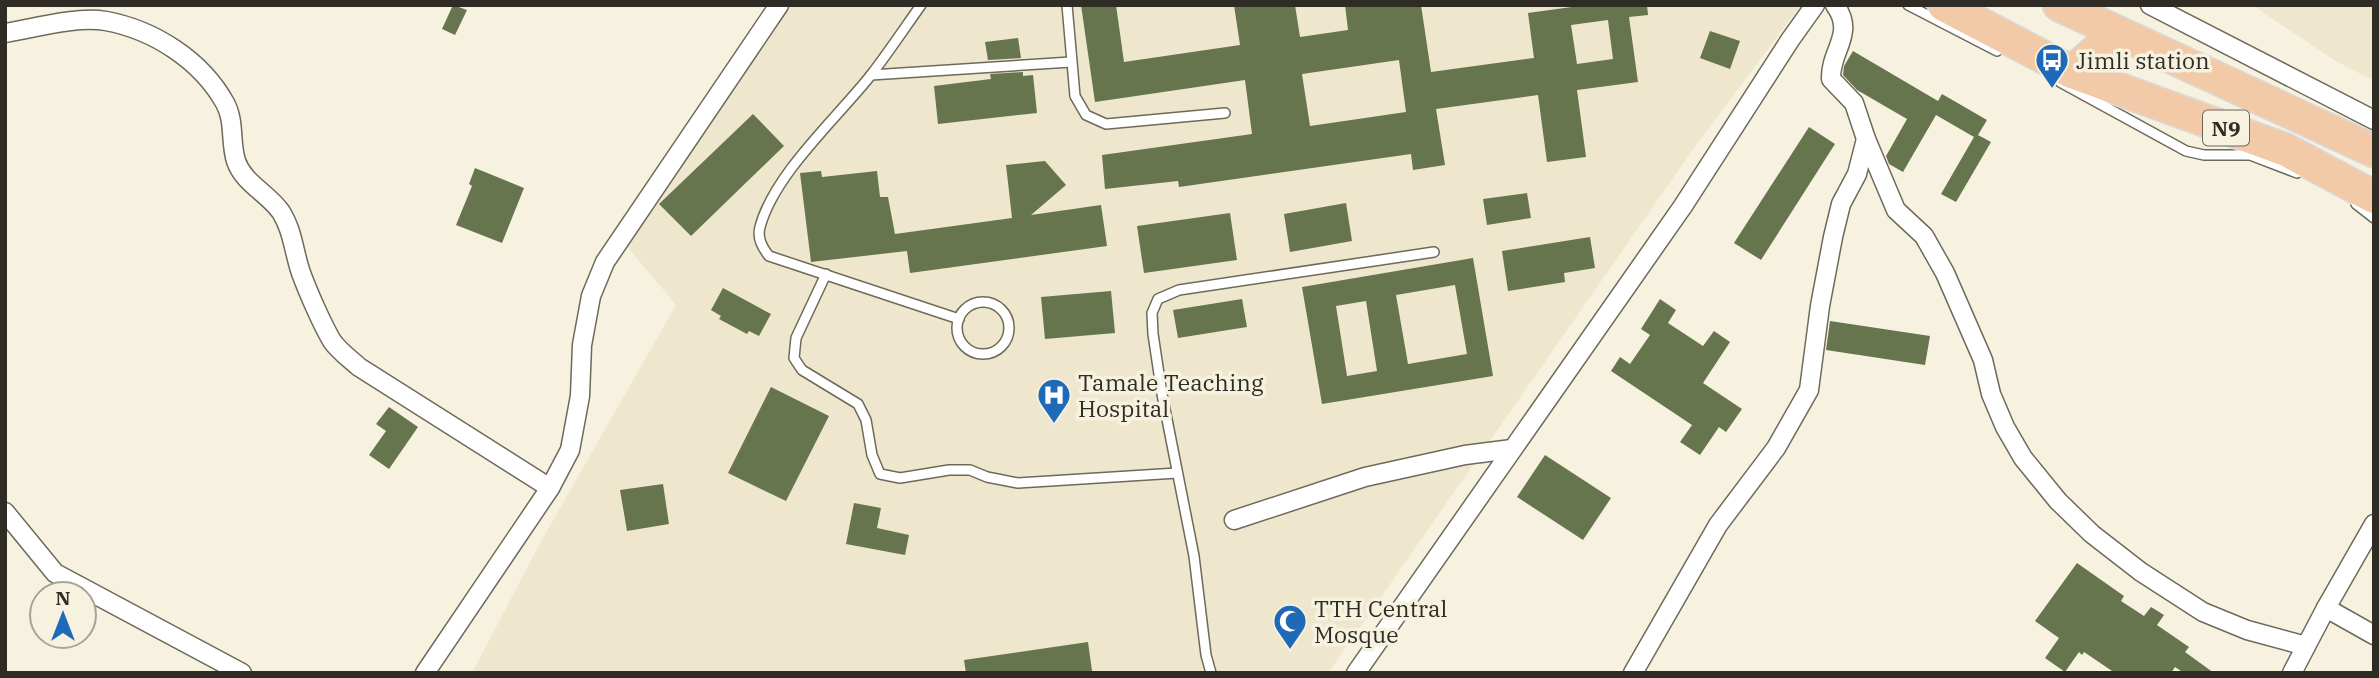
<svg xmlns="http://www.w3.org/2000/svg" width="2379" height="678" viewBox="0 0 2379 678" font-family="'IBM Plex Serif',serif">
<rect width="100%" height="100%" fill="#f7f2e0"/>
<g fill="#eee7ce">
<path d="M789,5H1801L1694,148L1328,673H472L539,545L676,305L615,232Z"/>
<path d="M2252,5H2374V81L2334,60Z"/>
</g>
<g fill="#66754d" fill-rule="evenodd">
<path d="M453,5L467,10L455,35L442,29Z"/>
<path d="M1081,5H1116L1124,62L1240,45L1234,5H1295L1300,37L1348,30L1345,5H1421L1431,72L1534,58L1528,13L1586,5H1647L1648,15L1629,17L1638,82L1577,90L1586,157L1547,162L1538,95L1436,109L1445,165L1413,170L1411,154L1179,187L1178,181L1105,189L1102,155L1252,134L1245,80L1095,102ZM1608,20L1613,59L1577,64L1571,25ZM1399,60L1406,112L1310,126L1302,74Z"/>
<path d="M1710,31L1740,41L1730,69L1700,58Z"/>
<path d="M1018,38L1021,58L988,60L985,42Z"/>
<path d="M1853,51L1938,101L1942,94L1987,120L1978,135L1991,142L1956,202L1941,194L1974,137L1936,115L1903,172L1889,164L1886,156L1907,119L1857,90L1843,75L1844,66Z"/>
<path d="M1023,72V76L1033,75L1037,113L938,124L934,86L991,79L990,74Z"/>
<path d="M753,114L784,146L691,236L659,204Z"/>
<path d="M1809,127L1835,144L1761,260L1734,243Z"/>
<path d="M1045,161L1066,185L1031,215L1101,205L1107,246L910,273L907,251L811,262L800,173L821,171L822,177L877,171L880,197H888L895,234L1012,218L1006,165Z"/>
<path d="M475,168L524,188L502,243L456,225L472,186L469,184Z"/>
<path d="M1527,193L1531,218L1487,225L1483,199Z"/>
<path d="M1346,203L1352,241L1290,252L1284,214Z"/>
<path d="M1230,213L1237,260L1144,273L1137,226Z"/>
<path d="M1590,237L1595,268L1564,273L1565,282L1508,291L1502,251Z"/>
<path d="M1473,258L1493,376L1322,404L1302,287ZM1455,285L1467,354L1408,364L1396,295ZM1366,301L1377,371L1347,376L1336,306Z"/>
<path d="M723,288L771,314L759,336L749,331L747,334L719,319L721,316L711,310Z"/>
<path d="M1111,291L1115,333L1045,339L1041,297Z"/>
<path d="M1242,299L1247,327L1178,338L1173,310Z"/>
<path d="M1660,299L1676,310L1668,323L1703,346L1714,331L1730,342L1703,383L1742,409L1726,432L1719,427L1700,455L1680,442L1692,425L1611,371L1620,357L1630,364L1650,335L1641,329Z"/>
<path d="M1830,321L1930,336L1925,365L1826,350Z"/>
<path d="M771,387L829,416L786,501L728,473Z"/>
<path d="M389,407L418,427L389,469L369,455L386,431L376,424Z"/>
<path d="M1545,455L1611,498L1583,540L1517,497Z"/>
<path d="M663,484L669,524L627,531L620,490Z"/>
<path d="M854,503L881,508L877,528L909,535L905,555L846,544Z"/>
<path d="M2077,563L2124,596L2121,601L2144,616L2151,607L2164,615L2157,625L2189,647L2185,652L2214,673H2184L2175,667L2171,673H2115L2084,652L2082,655L2079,652L2065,672L2045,658L2059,638L2035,621Z"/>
<path d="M1088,642L1092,671L966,673L964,660Z"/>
</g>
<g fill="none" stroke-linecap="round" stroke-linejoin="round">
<defs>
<g id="lane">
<path d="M921,5C904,29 888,53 871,75C837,118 774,174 760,227C757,238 762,247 769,256L959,319"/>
<path d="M1067,5L1075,96L1086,115L1106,124L1225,113"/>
<path d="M1908,5L1997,51"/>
<path d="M871,75L1071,62"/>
<path d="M2060,82L2186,151L2204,155H2250L2297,173"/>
<path d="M2356,204L2374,218"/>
<path d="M826,274L796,338L794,358L802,370L858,404L866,420L872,455L880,474L900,478L949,470H970L987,477L1018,483L1177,473"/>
<circle cx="983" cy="328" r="26"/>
<path d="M1211,673L1206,655L1194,556L1162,394L1153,334L1152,313L1158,299L1179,290L1434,252"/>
</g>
<g id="street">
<path d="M1835,5C1856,34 1830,50 1831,79L1854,103L1866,139L1896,210L1924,236L1945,273L1983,360L1991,394L2005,427L2023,458L2058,501L2092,534L2141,572L2203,612L2247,630L2306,646"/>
<path d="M2150,5L2374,120"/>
<path d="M5,33C35,28 76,16 106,21C154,30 201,60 225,103C235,121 230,142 236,161C244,184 268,193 281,212C293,231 294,253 301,273C308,292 322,324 332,341C339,351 350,359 359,367L550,488"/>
<path d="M5,512L55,573L242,673"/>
<path d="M1234,520L1365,477L1465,455L1512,449"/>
<path d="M2326,608L2374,635"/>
<path d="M425,673L550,488L570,450L580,396L582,345L591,296L605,262L779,5"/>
<path d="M1356,673L1683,206L1790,40L1815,5"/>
<path d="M1633,673L1718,525L1776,448L1809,390L1820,306L1833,237L1841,204L1857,174L1866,139"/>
<path d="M2292,673L2326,608L2374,524"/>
</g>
<g id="highway">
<path d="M1944,5L2072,72L2286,150L2374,197"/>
<path d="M2059,5L2374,151"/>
<path d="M2072,72L2116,33"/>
</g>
</defs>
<use href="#lane" stroke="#6e6959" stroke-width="12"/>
<use href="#street" stroke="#6e6959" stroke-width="21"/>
<use href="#highway" stroke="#d9d9d8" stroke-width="35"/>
<use href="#lane" stroke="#fff" stroke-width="9"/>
<use href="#street" stroke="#fff" stroke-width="18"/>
<use href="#highway" stroke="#f3caa8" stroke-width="32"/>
</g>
<defs>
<symbol id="bus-pin" viewBox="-11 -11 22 30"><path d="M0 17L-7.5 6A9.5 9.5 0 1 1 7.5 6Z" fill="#1f69b9" stroke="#f7f2e0"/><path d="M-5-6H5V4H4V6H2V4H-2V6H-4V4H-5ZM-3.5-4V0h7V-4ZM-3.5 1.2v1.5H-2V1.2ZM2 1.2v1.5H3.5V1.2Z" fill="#fff"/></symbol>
<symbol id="hospital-pin" viewBox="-11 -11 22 30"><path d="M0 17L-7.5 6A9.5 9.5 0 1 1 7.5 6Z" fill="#1f69b9" stroke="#f7f2e0"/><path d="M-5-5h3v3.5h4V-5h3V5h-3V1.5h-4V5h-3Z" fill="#fff"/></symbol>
<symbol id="mosque-pin" viewBox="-11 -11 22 30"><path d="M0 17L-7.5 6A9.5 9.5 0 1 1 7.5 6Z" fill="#1f69b9" stroke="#f7f2e0"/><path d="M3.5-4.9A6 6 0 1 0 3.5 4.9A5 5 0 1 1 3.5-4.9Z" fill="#fff"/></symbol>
</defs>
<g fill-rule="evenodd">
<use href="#bus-pin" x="2033" y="41" width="38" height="52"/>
<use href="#hospital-pin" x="1035" y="376" width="38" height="52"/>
<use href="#mosque-pin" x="1271" y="602" width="38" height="52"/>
</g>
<g text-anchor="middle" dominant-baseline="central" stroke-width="7" stroke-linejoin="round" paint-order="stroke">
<rect fill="#f7f2e0" stroke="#6a675d" stroke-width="2" x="2203" y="110.5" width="46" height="35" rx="5"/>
<g font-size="21" font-weight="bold" fill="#2e2c25">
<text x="2226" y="128">N9</text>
</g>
<g font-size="23" fill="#2e2c25" stroke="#f7f2e0" text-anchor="start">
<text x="2076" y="60">Jimli station</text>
<text x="1078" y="382">Tamale Teaching<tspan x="1078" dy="26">Hospital</tspan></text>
<text x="1314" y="608">TTH Central<tspan x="1314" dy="26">Mosque</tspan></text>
</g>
</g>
<rect width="2379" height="678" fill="none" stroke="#2e2c25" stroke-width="14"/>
<g transform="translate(63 615)"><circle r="33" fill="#f7f2e0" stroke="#a7a395" stroke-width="2"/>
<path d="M0-5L12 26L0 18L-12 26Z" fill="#1f69b9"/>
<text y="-10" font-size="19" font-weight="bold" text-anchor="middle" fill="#2e2c25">N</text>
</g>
</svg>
